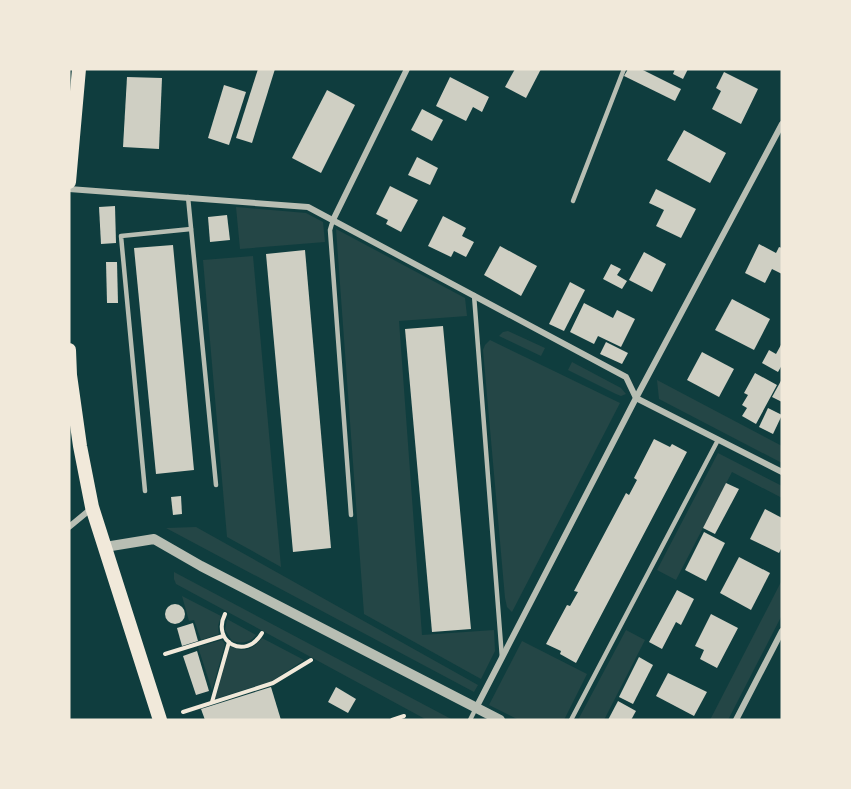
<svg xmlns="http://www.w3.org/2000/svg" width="851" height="789" viewBox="0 0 851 789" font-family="'Golos Text',sans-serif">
<rect width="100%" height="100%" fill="#0f3d3e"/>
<g fill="#244646">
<path d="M236,207L306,213L323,222L325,242L240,249Z"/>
<path d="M336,229L465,298L467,316L399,321L422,635L494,630L495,651L481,679L364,614Z"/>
<path d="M253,256L281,567L227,537L203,260Z"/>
<path d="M508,331L545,348L541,356L499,336L503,332Z"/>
<path d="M490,340L620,403L512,612L507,607L505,598L483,350L485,345Z"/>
<path d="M572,362L621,388L626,394L621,396L616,394L568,370Z"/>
<path d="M657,380L782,446V463L659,399Z"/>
<path d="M718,453L782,486V498L732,472L676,580L657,570Z"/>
<path d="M196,527L478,685L474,692L166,528Z"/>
<path d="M174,572L453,720H427L176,584L174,579Z"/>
<path d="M782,580V615L728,720H710Z"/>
<path d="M182,596L221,616L218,626L219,634L201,640L194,620L189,621Z"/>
<path d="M227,619L256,635C250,643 242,644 232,641L225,630Z"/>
<path d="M626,630L645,640L604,720H578Z"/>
<path d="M262,638L304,660L272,681L215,699L230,646C243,653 253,650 262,638Z"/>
<path d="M222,640L225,644L212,690L198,647Z"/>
<path d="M522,641L587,674L564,720H519L489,705Z"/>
</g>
<g fill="#cfcfc3">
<path d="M258,69H275L252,143L236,138Z"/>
<path d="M515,69H541L526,98L505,87Z"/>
<path d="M628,69H641L681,89L675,101L624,76Z"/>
<path d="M675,69H688L683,79L673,74Z"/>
<path d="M724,72L758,89L741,124L712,109L721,91L716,88Z"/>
<path d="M127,77L162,78L159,149L123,147Z"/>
<path d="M450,77L489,97L482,112L473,107L466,121L436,106Z"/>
<path d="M224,85L246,92L229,145L208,138Z"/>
<path d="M327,90L355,105L321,173L292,158Z"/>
<path d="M422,109L443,120L432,141L411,130Z"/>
<path d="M684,130L726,153L710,183L667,160Z"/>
<path d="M417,157L438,168L430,185L408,175Z"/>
<path d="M390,186L418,200L401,232L386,224L388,220L376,214Z"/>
<path d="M656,189L696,209L681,238L656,226L664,210L649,203Z"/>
<path d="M115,206L116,243L101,244L99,207Z"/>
<path d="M227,215L230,240L210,242L208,217Z"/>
<path d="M443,216L466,228L462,236L474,242L466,257L454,251L451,257L428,246Z"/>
<path d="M759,244L776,253L779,247L782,248V274L772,269L765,283L745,273Z"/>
<path d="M173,245L194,470L156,474L134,248Z"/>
<path d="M500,246L537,266L521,296L484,275Z"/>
<path d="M305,250L331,548L293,552L266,254Z"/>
<path d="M644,252L666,264L652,292L629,280Z"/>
<path d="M106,262H117L118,303H107Z"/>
<path d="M611,264L621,269L617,275L627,281L622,289L603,279Z"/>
<path d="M570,282L585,290L564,331L549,324Z"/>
<path d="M732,299L770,319L754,350L715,330Z"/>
<path d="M584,303L613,318L617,310L635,319L621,347L598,336L594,344L570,332Z"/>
<path d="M443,326L471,629L432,632L405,329Z"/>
<path d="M606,342L628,353L622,364L600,354Z"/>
<path d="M782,343V365L778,372L762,363L769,350L776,354Z"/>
<path d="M702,352L734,369L719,397L687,380Z"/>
<path d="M755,373L777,385L756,424L742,416L747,408L742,405L748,395L744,393Z"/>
<path d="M782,379V402L772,397Z"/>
<path d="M768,408L782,415L773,434L759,427Z"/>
<path d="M654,439L670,447L672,444L687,452L576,663L560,654L561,651L546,644L567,605L570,606L578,592L574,591L626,493L629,495L637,480L634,478Z"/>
<path d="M726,483L739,489L715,534L703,528Z"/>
<path d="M181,496L182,514L173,515L171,497Z"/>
<path d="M765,509L782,518V547L779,553L750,539Z"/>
<path d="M704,532L725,543L706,581L685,570Z"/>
<path d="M739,557L770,573L751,610L720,593Z"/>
<path d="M677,590L694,599L681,625L676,622L662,649L649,642Z"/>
<circle cx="175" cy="614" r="10"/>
<path d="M711,614L738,628L717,668L700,659L704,650L695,646Z"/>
<path d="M193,623L198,641L182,646L177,628Z"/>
<path d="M197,651L209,691L196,695L183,656Z"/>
<path d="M639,657L653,665L633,704L619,697Z"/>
<path d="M668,673L707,692L694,716L656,696Z"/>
<path d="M271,687L281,720H205L201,709Z"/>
<path d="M336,687L356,699L348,713L328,702Z"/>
<path d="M618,701L636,711L631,720H608Z"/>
</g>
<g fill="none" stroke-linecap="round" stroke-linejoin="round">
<g stroke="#f1e9da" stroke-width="4">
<path d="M225,614C211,642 246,661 262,633"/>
<path d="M165,654L223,636"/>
<path d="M212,702L229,642"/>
<path d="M183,712L273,683L311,660"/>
<path d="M392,720L404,716"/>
</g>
<g stroke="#b8beb3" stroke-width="4.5">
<path d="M188,197L216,485"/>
<path d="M573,201L624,69"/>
<path d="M333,220L330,230L351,515"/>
<path d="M474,295L502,658"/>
<path d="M145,491L121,236L191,229"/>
<path d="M470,720L476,708"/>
<path d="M571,720L718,440"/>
</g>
<g stroke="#b8beb3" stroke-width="6">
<path d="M69,189L308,207L626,377L636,398L782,472"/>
<path d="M333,220L407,69"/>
<path d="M69,527L92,508"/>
<path d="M476,708L636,398L782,124"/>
<path d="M736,720L782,631"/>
</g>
<path stroke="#b8beb3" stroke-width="10" d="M105,547L154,539L201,566L500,720"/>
<g stroke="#f1e9da" stroke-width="14">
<path d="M69,182L79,69"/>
<path d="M69,350L70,375L80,446L92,507L160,720"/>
</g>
</g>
<rect width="851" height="789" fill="none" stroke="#f1e9da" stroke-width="141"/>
</svg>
